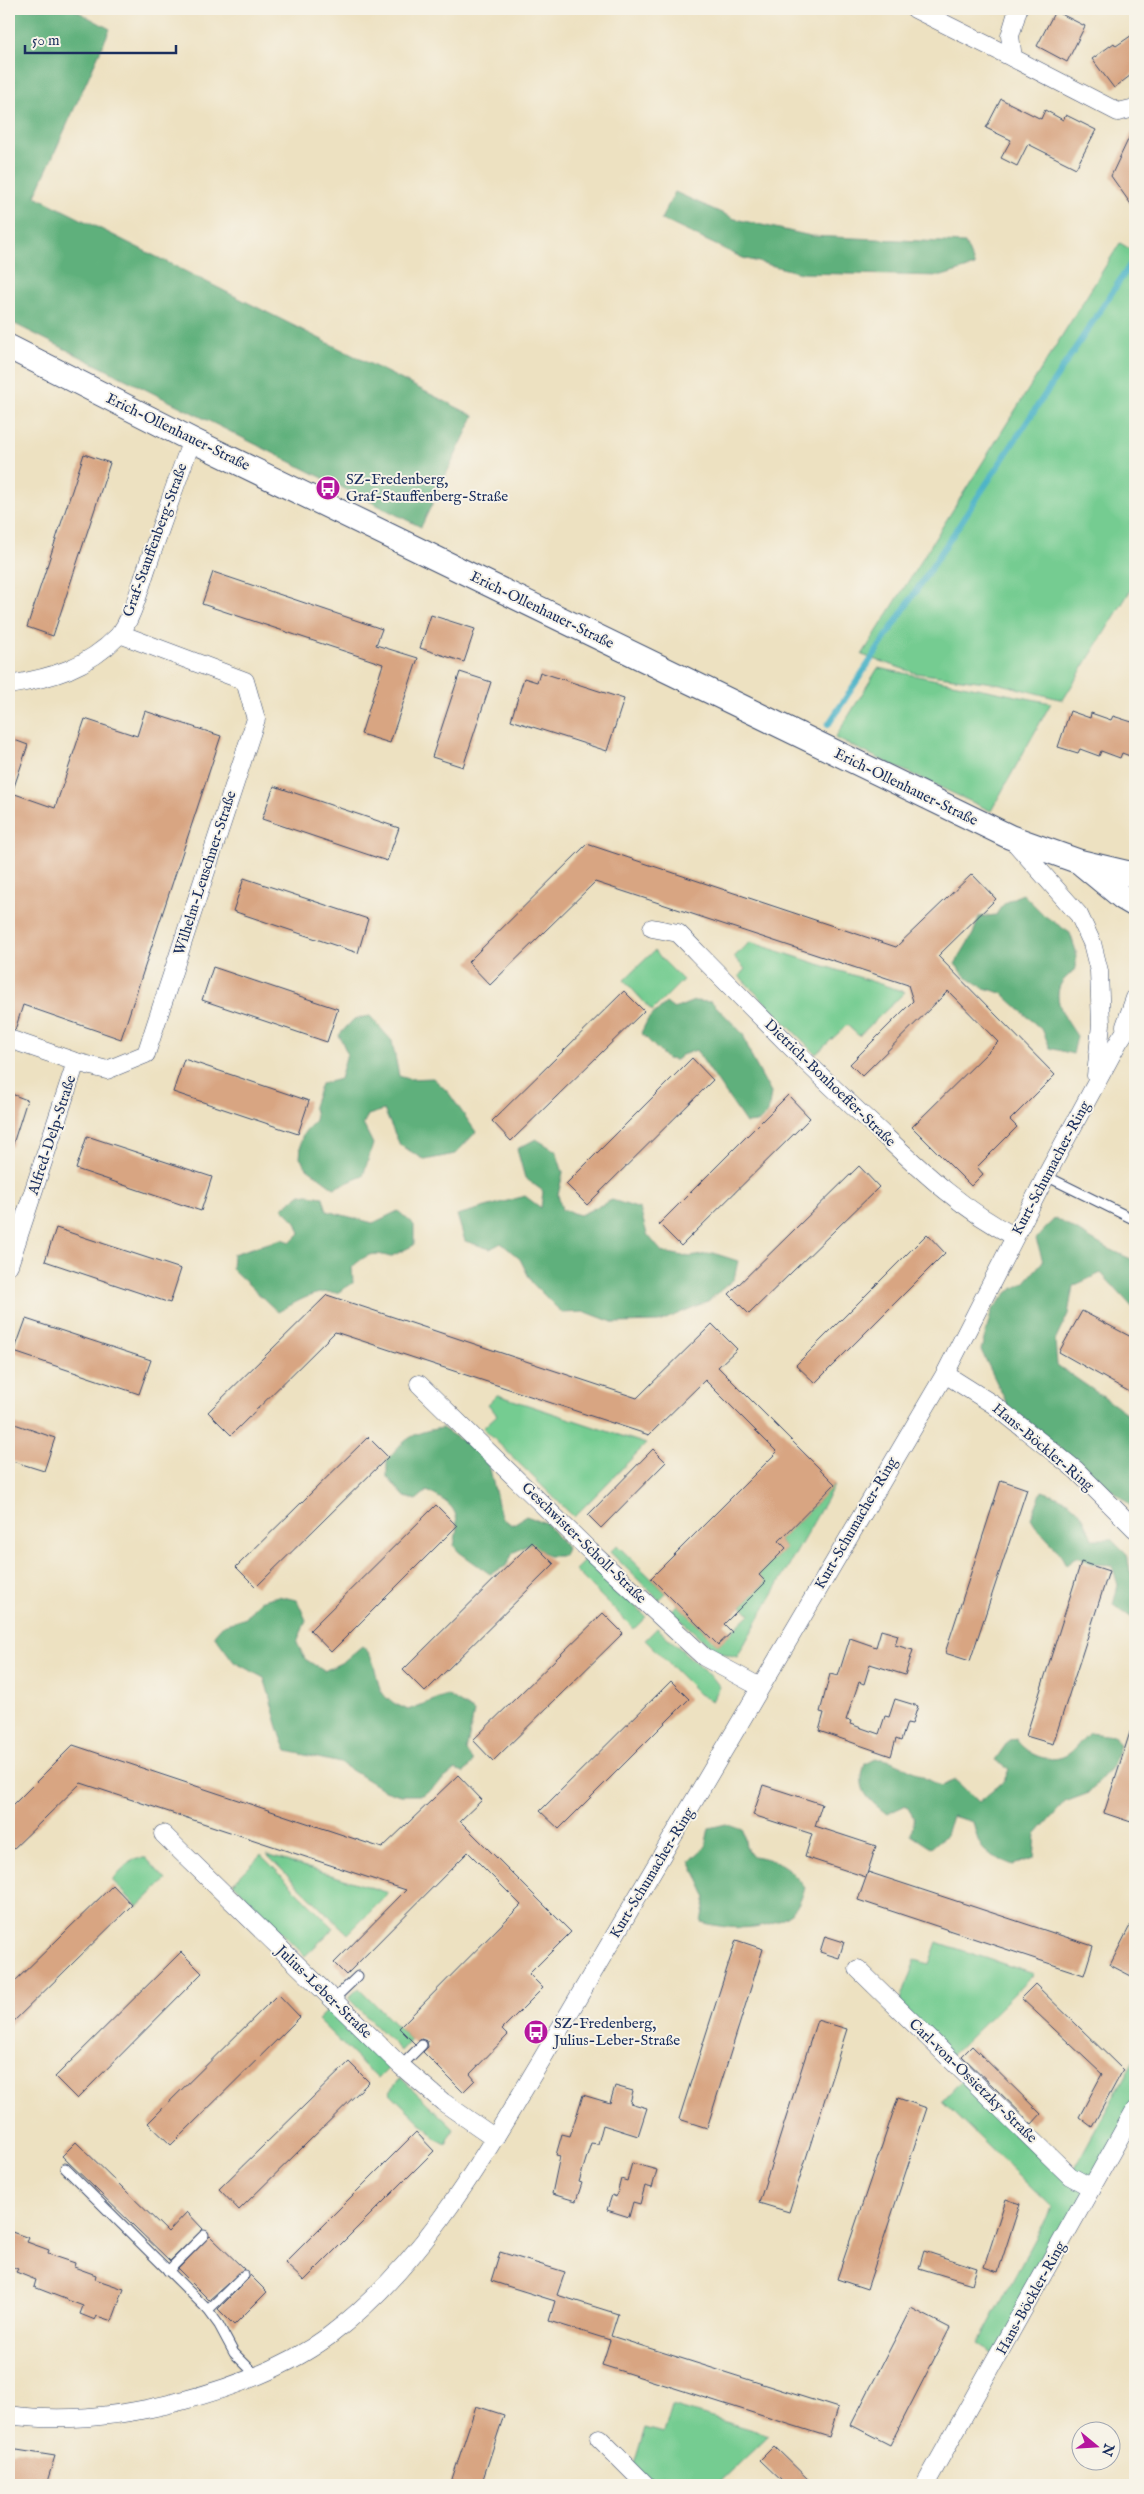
<svg xmlns="http://www.w3.org/2000/svg" width="1144" height="2494" viewBox="0 0 1144 2494" font-family="'IM FELL English',serif">
<rect width="100%" height="100%" fill="#f7f3e8"/>
<filter id="ink" filterUnits="userSpaceOnUse"><feTurbulence type="fractalNoise" baseFrequency=".02" numOctaves="2"/><feDisplacementMap in="SourceGraphic" scale="10" xChannelSelector="R" yChannelSelector="G"/><feConvolveMatrix kernelMatrix="1 2 1 2 8 2 1 2 1" color-interpolation-filters="sRGB"/></filter>
<filter id="wash" filterUnits="userSpaceOnUse"><feTurbulence type="fractalNoise" baseFrequency=".0096" numOctaves="4" result="noise"/><feDisplacementMap in="SourceGraphic" scale="20" xChannelSelector="R" yChannelSelector="G"/><feGaussianBlur stdDeviation="1.12" result="paint"/><feColorMatrix in="noise" values="0 0 0 0 0 0 0 0 0 0 0 0 0 0 0 0 0 1.4 0 .05"/><feComposite in="paint" operator="in"/></filter>
<g filter="url(#wash)">
<rect width="100%" height="100%" fill="#ede1c1"/>
<g fill="#74cc91" stroke="#487e78">
<path d="M1120,243L1135,252V583L1063,700L1001,684L915,673L862,655Z"/>
<path d="M878,668L1051,703L991,811L835,738Z"/>
<path d="M750,942L905,992L859,1036L847,1025L816,1054L739,976L745,969L734,957Z"/>
<path d="M654,951L683,980L652,1011L624,980Z"/>
<path d="M497,1395H498L646,1444L574,1517L483,1428L497,1415L488,1404Z"/>
<path d="M835,1484L737,1657L715,1651L671,1611L678,1605L718,1645L750,1614L742,1606L766,1582L759,1575L786,1548L779,1541Z"/>
<path d="M617,1545L666,1593L659,1600L610,1552Z"/>
<path d="M587,1558L646,1617L634,1629L575,1570Z"/>
<path d="M657,1628L713,1678L720,1687L712,1701L699,1694L645,1640Z"/>
<path d="M261,1855L334,1928L305,1956L233,1883Z"/>
<path d="M267,1855L389,1893L348,1934Z"/>
<path d="M137,1858H146L166,1880L138,1907L112,1880L132,1861Z"/>
<path d="M937,1942L1034,1974L949,2058L898,2008L915,1960L929,1964Z"/>
<path d="M359,1988L411,2040L401,2051L348,1998Z"/>
<path d="M329,2009L389,2068L378,2079L318,2020Z"/>
<path d="M1135,2058V2110L998,2356L978,2344L1052,2208L942,2101L967,2075L1070,2176Z"/>
<path d="M401,2078L454,2129L446,2144L437,2139L389,2092Z"/>
<path d="M672,2406L769,2435L717,2485H646L632,2471L645,2428L664,2433Z"/>
</g>
<g fill="#5fb07b" stroke="#3d706c">
<path d="M9,9H73L110,29L35,196L474,416L421,527L9,321Z"/>
<path d="M675,192L735,219L811,236L965,243L975,266L942,276L801,273L743,258L661,219Z"/>
<path d="M1023,894L1045,916L1070,933L1076,951V968C1072,973 1066,977 1062,982C1050,1000 1068,1022 1077,1036L1073,1054L1050,1048L1043,1031L1002,993L984,988L966,977L955,964L973,934L979,917L996,915C1003,902 1010,899 1023,894Z"/>
<path d="M694,1001L712,1002L743,1034L752,1058L771,1093L768,1113L759,1122L746,1123L696,1050L682,1055L676,1060L667,1059L641,1033L648,1019L666,1003L674,1009Z"/>
<path d="M370,1016L392,1041L399,1076L409,1079L433,1078L448,1092L476,1132L455,1154L425,1160L400,1145L384,1110L368,1115L363,1124L373,1144L363,1176L334,1188L307,1168L300,1158C301,1152 300,1143 302,1137C308,1123 321,1125 313,1106L321,1084L340,1079L347,1053L339,1035L354,1019Z"/>
<path d="M536,1139L556,1151L563,1173L558,1195L562,1210L580,1215L612,1200L640,1209L647,1234L662,1252L690,1257L713,1253L738,1261L734,1279L708,1301L659,1322L615,1323L586,1312L562,1313L532,1283L520,1259L501,1243L490,1249L465,1241L457,1215L525,1196L541,1208L543,1191L525,1178L517,1149Z"/>
<path d="M301,1194L323,1197L327,1211L373,1223L398,1211L414,1225V1245L390,1257C372,1251 366,1255 352,1267L353,1283L337,1293C315,1289 297,1302 278,1312L232,1269L233,1254L282,1239L291,1242L300,1233L296,1222L282,1208Z"/>
<path d="M1055,1218L1103,1246L1135,1261V1310L1101,1273L1073,1286L1068,1314L1055,1341L1057,1365L1135,1419V1512L1128,1503L1009,1408L981,1350L992,1310L1008,1292L1025,1282L1043,1261L1036,1239Z"/>
<path d="M442,1428L459,1439L479,1447L490,1469L501,1517L512,1525L526,1516L546,1523L567,1548L564,1556H548L531,1543L513,1553L506,1566L490,1574L459,1552L454,1546C461,1513 457,1506 427,1491L416,1500L405,1497L387,1477V1460C405,1438 414,1432 442,1428Z"/>
<path d="M1042,1491C1076,1502 1080,1507 1092,1539H1112L1127,1554L1130,1571L1135,1577V1620L1113,1605L1118,1585L1112,1565L1094,1564L1077,1557L1066,1565C1058,1546 1041,1536 1031,1518Z"/>
<path d="M278,1596L297,1600L306,1620L297,1643L305,1659L324,1671L343,1662L362,1646C378,1657 374,1683 384,1695C389,1702 400,1706 408,1710L447,1695L474,1712L466,1751L473,1762L464,1773L455,1770L423,1795H401L382,1789L340,1763L287,1751C275,1725 273,1704 264,1678L234,1662L214,1635L223,1625L246,1618L259,1601Z"/>
<path d="M1089,1733L1114,1736L1120,1745L1113,1765L1089,1793L1065,1802L1036,1835L1034,1858L1013,1865C984,1853 980,1853 973,1822L952,1816L946,1835L931,1848L911,1835L914,1818L906,1805L887,1814C867,1799 856,1790 865,1764C868,1763 873,1759 876,1759C896,1757 922,1779 941,1786L955,1780L979,1802L1004,1781L1009,1769L995,1760L1009,1740L1016,1739C1026,1754 1049,1765 1067,1755C1075,1750 1082,1739 1089,1733Z"/>
<path d="M726,1824L743,1830L746,1847L753,1856C780,1860 789,1867 805,1888C802,1895 798,1908 792,1912C767,1932 730,1930 701,1922L706,1896L690,1861L705,1847L709,1828Z"/>
</g>
<g fill="none" stroke-linecap="round" stroke-linejoin="round">
<path stroke="#49b2c7" stroke-width="6" d="M828,725L1132,262"/>
</g>
<g id="blocks">
<g fill="#d8a582">
<path d="M1055,11L1085,26L1067,62L1037,46Z"/>
<path d="M1135,33V72L1114,88L1092,59L1114,43L1116,46Z"/>
<path d="M1001,99L1041,119L1045,110L1063,120L1066,115L1096,130L1076,168L1028,144L1017,166L1001,158L1011,140L986,128Z"/>
<path d="M1135,125V210L1111,176Z"/>
<path d="M84,454L110,463L53,636L27,627Z"/>
<path d="M213,572L382,629L376,645L418,658L390,743L361,734L383,664L202,604Z"/>
<path d="M431,615L475,629L464,662L420,648Z"/>
<path d="M460,672L491,682L463,767L432,757Z"/>
<path d="M540,672L624,699L607,751L511,720L524,678L537,682Z"/>
<path d="M145,711L221,736L121,1039L23,1005L15,1030L9,1029V738L28,745L12,793L55,808L85,719L137,736Z"/>
<path d="M1070,711L1090,718L1091,713L1111,720L1113,716L1135,723V758L1122,753L1120,758L1101,751L1099,756L1080,749L1078,753L1058,747Z"/>
<path d="M274,786L399,828L387,861L262,819Z"/>
<path d="M587,844L896,947L972,874L996,899L938,956L1055,1075L1010,1120L1017,1127L977,1167L983,1174L971,1186L912,1127L998,1042L948,991L862,1076L850,1064L913,1001L908,985L595,882L490,985L468,962Z"/>
<path d="M244,878L368,919L358,953L233,911Z"/>
<path d="M213,967L338,1009L327,1042L202,1000Z"/>
<path d="M624,991L644,1011L511,1141L492,1121Z"/>
<path d="M692,1058L713,1080L587,1205L566,1184Z"/>
<path d="M184,1059L309,1101L298,1134L173,1092Z"/>
<path d="M9,1093L27,1100L12,1147L9,1146Z"/>
<path d="M788,1095L810,1118L681,1246L659,1224Z"/>
<path d="M87,1136L212,1177L201,1211L76,1169Z"/>
<path d="M859,1166L879,1187L749,1314L729,1294Z"/>
<path d="M56,1228L181,1269L170,1303L45,1261Z"/>
<path d="M927,1234L945,1253L815,1383L796,1365Z"/>
<path d="M327,1295L637,1398L712,1324L737,1349L718,1367L835,1484L779,1541L786,1548L759,1575L766,1582L724,1624L732,1632L718,1645L651,1578L777,1452L705,1380L649,1435L335,1332L231,1435L208,1412Z"/>
<path d="M1082,1311L1135,1339V1395L1059,1352Z"/>
<path d="M26,1319L151,1360L139,1394L14,1352Z"/>
<path d="M9,1422L55,1438L44,1471L9,1460Z"/>
<path d="M368,1437L388,1457L256,1587L236,1567Z"/>
<path d="M653,1449L666,1462L601,1528L588,1515Z"/>
<path d="M1001,1480L1027,1489L970,1661L945,1653Z"/>
<path d="M436,1505L457,1526L331,1652L310,1630Z"/>
<path d="M532,1542L554,1564L425,1692L403,1670Z"/>
<path d="M1081,1562L1109,1571L1053,1744L1026,1736Z"/>
<path d="M603,1613L623,1633L493,1761L473,1740Z"/>
<path d="M881,1630L898,1635L895,1645L913,1650L905,1675L870,1664L864,1684L859,1682L846,1720L851,1721L850,1724L879,1734L885,1716L889,1717L895,1699L918,1706L912,1724L907,1723L901,1741L896,1739L891,1756L819,1731L824,1713L820,1712L830,1674L838,1676L850,1638L876,1647Z"/>
<path d="M671,1681L689,1699L559,1829L540,1811Z"/>
<path d="M1132,1726L1135,1727V1808L1131,1822L1104,1813Z"/>
<path d="M73,1745L382,1848L458,1775L482,1800L460,1821L571,1932L529,1974L543,1988L502,2029L508,2035L470,2074L475,2080L463,2092L423,2052L428,2047L427,2041L421,2039L415,2044L399,2028L521,1905L468,1852L346,1975L334,1963L406,1890L81,1783L9,1853V1809Z"/>
<path d="M763,1785L822,1804L815,1826L876,1846L866,1877L805,1857L812,1834L753,1815Z"/>
<path d="M868,1872L1093,1946L1084,1975L858,1900Z"/>
<path d="M113,1885L132,1905L9,2026V1987Z"/>
<path d="M1135,1916V1978L1110,1965Z"/>
<path d="M825,1936L844,1942L839,1958L820,1952Z"/>
<path d="M736,1940L763,1949L707,2128L679,2119Z"/>
<path d="M181,1952L202,1973L77,2099L55,2077Z"/>
<path d="M1035,1984L1123,2070L1092,2127L1079,2117L1102,2074L1021,1998Z"/>
<path d="M278,1994L300,2017L171,2145L148,2123Z"/>
<path d="M817,2020L847,2029L789,2212L759,2203Z"/>
<path d="M972,2046L1041,2114L1032,2124L962,2056Z"/>
<path d="M349,2062L369,2082L239,2210L219,2189Z"/>
<path d="M615,2086L633,2091L630,2103L647,2108L638,2136L603,2125L598,2144L591,2143L579,2182L582,2183L576,2201L552,2194L560,2156L556,2155L562,2134L570,2136L583,2095L610,2103Z"/>
<path d="M898,2098L927,2108L867,2289L837,2279Z"/>
<path d="M416,2132L434,2151L304,2281L285,2263Z"/>
<path d="M76,2142L168,2232L187,2212L203,2229L170,2261L62,2156Z"/>
<path d="M632,2163L657,2170L652,2188L645,2186L640,2204L633,2202L629,2217L607,2210L612,2195L616,2197L621,2179L627,2181Z"/>
<path d="M1006,2199L1020,2204L998,2272L984,2267Z"/>
<path d="M9,2231L29,2238L27,2242L49,2250L48,2254L75,2263L74,2267L96,2275L95,2279L124,2289L112,2321L97,2316L95,2320L80,2314L83,2306L34,2287L36,2280L16,2272L18,2269L9,2265Z"/>
<path d="M210,2236L244,2269L209,2300L178,2269Z"/>
<path d="M924,2251L977,2268L972,2284L919,2268Z"/>
<path d="M500,2252L565,2272L557,2295L618,2314L611,2336L838,2408L829,2437L602,2365L610,2340L549,2321L555,2301L491,2281Z"/>
<path d="M250,2275L267,2292L234,2325L218,2309L248,2279Z"/>
<path d="M911,2308L950,2328L890,2445L851,2425Z"/>
<path d="M476,2406L504,2415L481,2485H450Z"/>
<path d="M774,2446L814,2485H786L760,2460Z"/>
<path d="M17,2450L55,2456L46,2485H9V2453Z"/>
</g>
</g>
</g>
<g filter="url(#ink)">
<use href="#blocks" fill-opacity="0" stroke="#3a4a6d" stroke-width="1"/>
<g fill="none" stroke-linecap="round" stroke-linejoin="round">
<defs>
<g id="lane">
<path d="M1046,1176L1135,1220"/>
<path d="M332,2001L358,1976"/>
<path d="M401,2066L422,2045"/>
<path d="M65,2168L208,2310L219,2325L234,2353L256,2375"/>
<path d="M168,2271L204,2235"/>
<path d="M208,2310L244,2275"/>
</g>
<g id="street">
<path d="M915,9L1013,58"/>
<path d="M1018,9L1010,36L1013,58L1118,112L1135,108"/>
<path d="M9,685C51,678 87,668 118,636C131,622 140,588 146,570C161,526 176,483 192,440"/>
<path d="M1010,837L1079,915L1092,943L1099,971L1101,1024L1096,1076"/>
<path d="M652,928L678,933C742,998 805,1063 872,1124C917,1166 959,1208 1014,1236"/>
<path d="M1125,1026L1135,998"/>
<path d="M9,1039L76,1062L107,1070L146,1054L256,719L245,681L120,634"/>
<path d="M9,1265L76,1062"/>
<path d="M945,1374L994,1405L1076,1470L1135,1529"/>
<path d="M419,1384L590,1551L704,1657L760,1687"/>
<path d="M163,1834L401,2066L443,2102L495,2138"/>
<path d="M858,1969L1070,2176L1092,2188"/>
<path d="M9,2415C67,2423 124,2416 181,2401C231,2388 287,2367 329,2336C424,2264 482,2159 542,2059L945,1374L1046,1176L1119,1041L1135,1017"/>
<path d="M599,2438L646,2485"/>
<path d="M925,2485L1135,2110"/>
</g>
<g id="secondary">
<path d="M9,347L192,440L1010,837L1080,862L1135,875"/>
<path d="M1083,865L1123,898L1135,905"/>
</g>
</defs>
<use href="#lane" stroke="#3a4a6d" stroke-width="11"/>
<use href="#street" stroke="#3a4a6d" stroke-width="19"/>
<use href="#secondary" stroke="#3a4a6d" stroke-width="26"/>
<use href="#lane" stroke="#fff" stroke-width="9"/>
<use href="#street" stroke="#fff" stroke-width="18"/>
<use href="#secondary" stroke="#fff" stroke-width="24"/>
</g>
</g>
<defs>
<symbol id="bus-disc" viewBox="-11 -11 22 22"><circle r="9.5" fill="#b5179e" stroke="#f7f3e8"/><path d="M-5-6H5V4H4V6H2V4H-2V6H-4V4H-5ZM-3.5-4V0h7V-4ZM-3.5 1.2v1.5H-2V1.2ZM2 1.2v1.5H3.5V1.2Z" fill="#fff"/></symbol>
</defs>
<g fill-rule="evenodd">
<use href="#bus-disc" x="314" y="474" width="28" height="28"/>
<use href="#bus-disc" x="522" y="2018" width="28" height="28"/>
</g>
<g text-anchor="middle" dominant-baseline="central" stroke-width="4" stroke-linejoin="round" paint-order="stroke">
<g font-size="15" fill="#1b2f5e" stroke="#f7f3e8">
<text transform="translate(178 432) rotate(26)">Erich-Ollenhauer-Straße</text>
<text transform="translate(155 540) rotate(-70)">Graf-Stauffenberg-Straße</text>
<text transform="translate(542 610) rotate(26)">Erich-Ollenhauer-Straße</text>
<text transform="translate(906 787) rotate(26)">Erich-Ollenhauer-Straße</text>
<text transform="translate(205 873) rotate(-72)">Wilhelm-Leuschner-Straße</text>
<text transform="translate(830 1083) rotate(44)">Dietrich-Bonhoeffer-Straße</text>
<text transform="translate(52 1135) rotate(-72)">Alfred-Delp-Straße</text>
<text transform="translate(1051 1168) rotate(-62)">Kurt-Schumacher-Ring</text>
<text transform="translate(1043 1447) rotate(40)">Hans-Böckler-Ring</text>
<text transform="translate(856 1523) rotate(-60)">Kurt-Schumacher-Ring</text>
<text transform="translate(584 1543) rotate(44)">Geschwister-Scholl-Straße</text>
<text transform="translate(652 1873) rotate(-59)">Kurt-Schumacher-Ring</text>
<text transform="translate(324 1992) rotate(44)">Julius-Leber-Straße</text>
<text transform="translate(973 2081) rotate(44)">Carl-von-Ossietzky-Straße</text>
<text transform="translate(1031 2298) rotate(-61)">Hans-Böckler-Ring</text>
</g>
<g font-size="15" fill="#1b2f5e" stroke="#f7f3e8" text-anchor="start">
<text x="346" y="479">SZ-Fredenberg,<tspan x="346" dy="17">Graf-Stauffenberg-Straße</tspan></text>
<text x="554" y="2023">SZ-Fredenberg,<tspan x="554" dy="17">Julius-Leber-Straße</tspan></text>
</g>
</g>
<rect width="1144" height="2494" fill="none" stroke="#f7f3e8" stroke-width="30"/>
<g transform="translate(1096 2446) rotate(108)"><circle r="24" fill="#f7f3e8" stroke="#9fa5b1"/>
<path d="M0-4L9 19L0 12L-9 19Z" fill="#b5179e"/>
<text y="-8" font-size="14" font-weight="bold" text-anchor="middle" fill="#1b2f5e">N</text>
</g>
<path d="M25 45v8h151v-8" fill="none" stroke="#1b2f5e" stroke-width="2.5"/>
<text x="32" y="45" font-size="15" fill="#1b2f5e" stroke="#f7f3e8" stroke-width="4" paint-order="stroke">50 m</text>
</svg>
